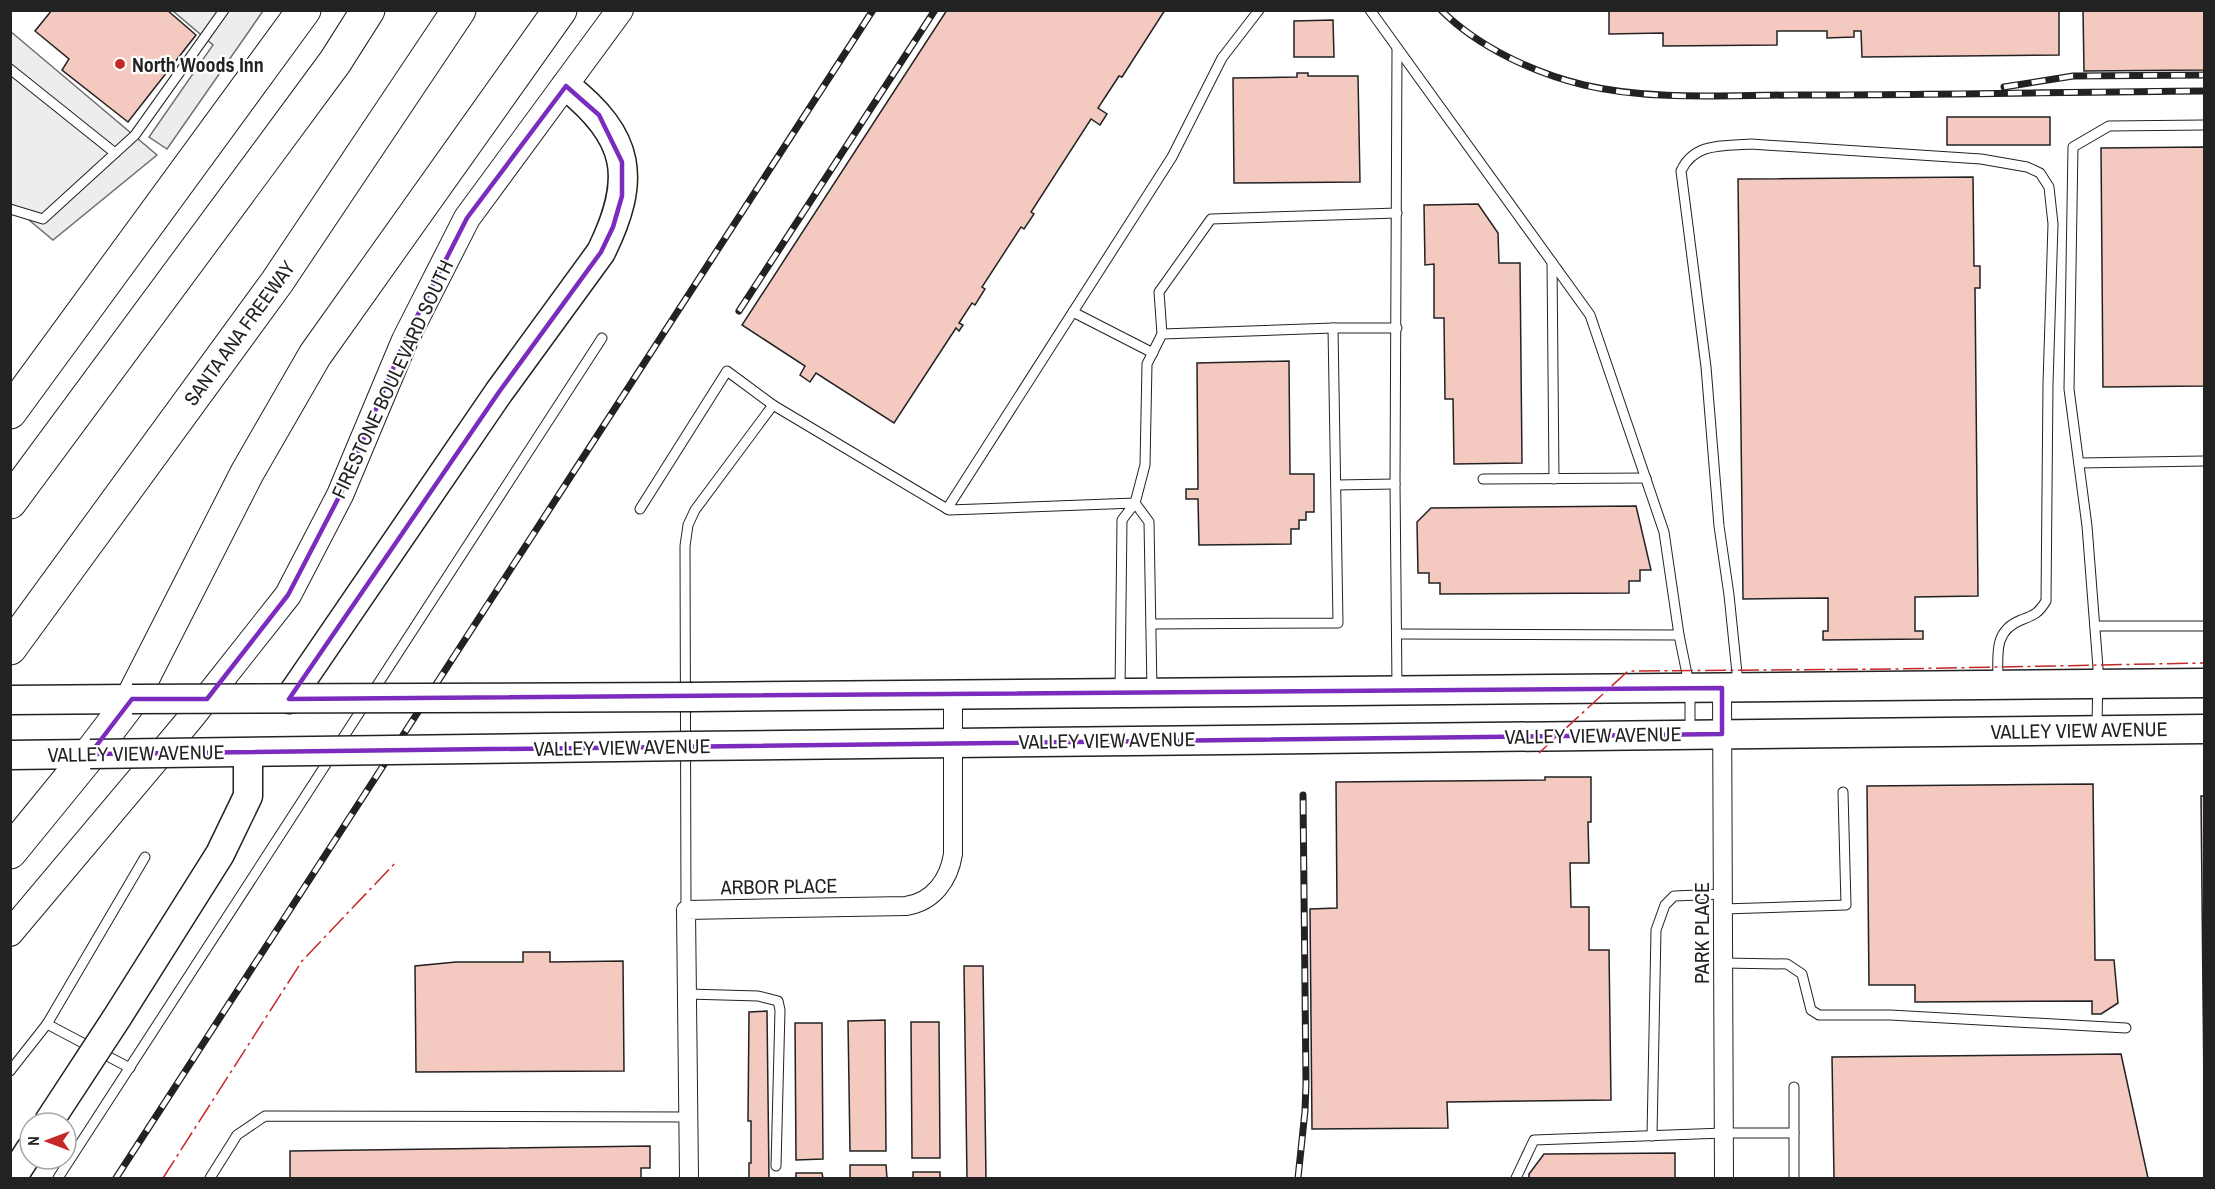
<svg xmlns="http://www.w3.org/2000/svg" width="2215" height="1189" viewBox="0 0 2215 1189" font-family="'Archivo Narrow',sans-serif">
<rect width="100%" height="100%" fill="#fff"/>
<g fill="#ededed" stroke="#6f6f6f" stroke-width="1.5">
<path d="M173,11H263L167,149L149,137L213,45Z"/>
<path d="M10,31L157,155L53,240L11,205Z"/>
</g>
<g fill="#f3c9c0" stroke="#222" stroke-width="1.5">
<path d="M52,10H167L196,35L128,122L62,70L69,59L35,31Z"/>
<path d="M947,10H1165L1122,77L1119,76L1098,108L1107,114L1100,125L1091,119L1031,212L1034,214L1024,229L1021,227L982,287L985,289L975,305L972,303L959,323L963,325L959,331L956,328L894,423L816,373L810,382L800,375L805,366L742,325Z"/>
<path d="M1604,10H2059V55L1862,57L1861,31H1854V37L1827,38V31H1777V45L1663,46V33L1609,34V11Z"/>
<path d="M2083,10H2204V70L2084,71Z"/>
<path d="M1333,20L1334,57H1294V21Z"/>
<path d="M1297,73H1308V76H1358L1360,182L1234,183L1233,78L1297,77Z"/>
<rect x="1947" y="117" width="103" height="28"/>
<path d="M2204,147V386L2103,387L2101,148Z"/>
<path d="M1973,177L1974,266H1980V288H1975L1978,596L1915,597V631H1923V639L1823,640V631H1828V598L1743,599L1738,179Z"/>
<path d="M1478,204L1498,233L1499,263H1520L1522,463L1454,464L1453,399H1445L1444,318H1434V264L1425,265L1424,205Z"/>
<path d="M1289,361L1290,474H1314V512H1306V520H1299V529H1291V544L1199,545L1198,499H1186V489H1198L1197,363Z"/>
<path d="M1636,506L1651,570H1640V581H1629V593L1440,594V583H1429V573H1418L1417,522L1431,508Z"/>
<path d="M1545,777H1591V822H1588L1589,863H1570L1571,907H1589V950H1609L1611,1100L1447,1102L1448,1128L1312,1129L1310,909L1337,908L1336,782L1545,780Z"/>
<path d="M2093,784L2095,960H2114L2118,1003L2101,1014H2092V1001L1915,1002V985H1869L1867,786Z"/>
<path d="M2201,796H2204V1089Z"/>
<path d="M523,952H550V962L623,961L624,1071L416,1072L415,966L456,962H523Z"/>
<path d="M964,966H983L986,1178H967Z"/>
<path d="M767,1011L769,1178H749V1163H751V1121H748L749,1012Z"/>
<path d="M885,1020L886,1151H850L848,1021Z"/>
<path d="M911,1022H939L940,1158H912Z"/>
<path d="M795,1023H822L823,1159L796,1160Z"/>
<path d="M2121,1054L2148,1178H1834L1832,1057Z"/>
<path d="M650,1146V1168H641V1178H290V1151Z"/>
<path d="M1675,1153V1178H1529V1174L1544,1154Z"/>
<path d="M850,1165H886L887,1178H850Z"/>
<rect x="913" y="1172" width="27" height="6"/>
<path d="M796,1173H822L823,1178H796Z"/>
</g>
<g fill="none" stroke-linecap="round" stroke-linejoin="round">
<defs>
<g id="lane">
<path d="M1370,10L1590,315L1664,532L1679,635L1690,689V732"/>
<path d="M1397,49L1395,484L1397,686"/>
<path d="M10,69L115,153"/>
<path d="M10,209L43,219L135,135L224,10"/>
<path d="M1552,262L1554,479"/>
<path d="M1073,312L1153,353"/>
<path d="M1162,334L1159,292L1211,219L1397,213"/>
<path d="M2079,463L2204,461"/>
<path d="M1483,479L1646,478"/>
<path d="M1336,485L1395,484"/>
<path d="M1135,503L1149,522L1152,691"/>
<path d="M640,509L727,371L773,405"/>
<path d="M947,509L1172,157L1222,58L1259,10"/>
<path d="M1151,624L1338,623L1333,328"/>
<path d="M2095,626H2204"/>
<path d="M1398,634L1679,635"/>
<path d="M1738,683L1729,595L1719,526L1706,367L1681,171C1694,142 1724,146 1751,144L1981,159L2027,167L2040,173L2049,187L2053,224L2048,384L2046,601C2038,614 2034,615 2021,620C1993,631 1998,655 1998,681"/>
<path d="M1120,691L1122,520L1135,503L1145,465L1147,364L1162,334L1333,328H1397"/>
<path d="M2097,727L2098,668L2087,526L2069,389L2073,147L2109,126L2204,125"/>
<path d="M1723,909L1846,905L1843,792"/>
<path d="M686,910L685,546L688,525L695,510L773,405L949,510L1135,503"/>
<path d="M1723,963L1787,964L1802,974L1811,1010L1819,1015H1890L2126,1028"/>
<path d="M687,994L758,996L778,1001L780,1010L776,1166"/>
<path d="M47,1024L145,857"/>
<path d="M10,1071L47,1024L130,1068"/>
<path d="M1794,1087V1178"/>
<path d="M1652,1136L1656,930L1665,905L1674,896L1723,894"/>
<path d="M58,1178L602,338"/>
<path d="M210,1178L237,1135L265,1116L688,1117"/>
<path d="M1516,1178L1534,1140L1724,1133H1794"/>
</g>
<g id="street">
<path d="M1722,688L1724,1178"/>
<path d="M689,1178L686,910L906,906C933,902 949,880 953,854V696"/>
</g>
<path id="secondary" d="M10,933L190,719L288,595L340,495L405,340L467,218L620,10"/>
<g id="primary">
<path d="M692,697L2204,683"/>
<path d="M289,699L499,392L601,252C637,179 631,137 566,86"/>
<path d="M10,700L132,699"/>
<path d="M690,746L2204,729"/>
<path d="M10,755L90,754"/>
<path d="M12,1178L30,1150"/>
</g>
<g id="highway">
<path d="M10,412L304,10"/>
<path d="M10,502L335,62L368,10"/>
<path d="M10,648L277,282L459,10"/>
<path d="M10,852L90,754L132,699L247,473L315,355L560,10"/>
</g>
</defs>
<use href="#lane" stroke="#222" stroke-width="11"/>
<use href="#street" stroke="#222" stroke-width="20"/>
<use href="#secondary" stroke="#222" stroke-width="28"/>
<use href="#primary" stroke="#222" stroke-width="31"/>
<use href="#highway" stroke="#222" stroke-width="35"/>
<use href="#lane" stroke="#fff" stroke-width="9"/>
<use href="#street" stroke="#fff" stroke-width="18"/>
<use href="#secondary" stroke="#fff" stroke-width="26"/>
<use href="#primary" stroke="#fff" stroke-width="28"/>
<use href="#highway" stroke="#fff" stroke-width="33"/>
<defs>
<g id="rail">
<path d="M1441,10C1478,47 1534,73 1584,85C1653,101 1726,95 1797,95C1933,95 2068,92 2204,91"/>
<path d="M2004,87L2073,76L2204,75"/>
<path d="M739,311L935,10"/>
<path d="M116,1178L873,10"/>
<path d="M1298,1178L1305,1111L1306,1083L1303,795"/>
</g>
</defs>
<use href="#rail" stroke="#222" stroke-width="7"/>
<use href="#rail" stroke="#fff" stroke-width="4.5" stroke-dasharray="14" stroke-linecap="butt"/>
<defs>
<g id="primary-bridge">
<path d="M132,699L692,697"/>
<path d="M90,754L690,746"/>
<path d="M48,1123L118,1016L220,854L248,796V752"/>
</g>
</defs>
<use href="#primary-bridge" stroke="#222" stroke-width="31" stroke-linecap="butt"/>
<use href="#primary-bridge" stroke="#fff" stroke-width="28"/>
<g stroke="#c62828" stroke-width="1.5" stroke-dasharray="21 4.5 3 4.5" stroke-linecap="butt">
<path d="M1539,753L1628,671L1896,669L2204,663"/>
<path d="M163,1178L302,961L397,861"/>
</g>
</g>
<path fill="none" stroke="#7b2cbf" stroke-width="4.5" stroke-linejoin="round" d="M566,86L599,115L622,162V196L613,227L601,252L499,392L289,699L1722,688V734L90,754L132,699H207L288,595L340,495L405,340L467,218Z"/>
<circle fill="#c62828" stroke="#fff" stroke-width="2" cx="120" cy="64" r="6"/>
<g text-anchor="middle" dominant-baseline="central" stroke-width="4.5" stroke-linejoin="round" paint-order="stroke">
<g font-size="20" font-weight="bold" fill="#222" stroke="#fff" text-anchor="start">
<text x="132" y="64">North Woods Inn</text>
</g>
<g font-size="20" fill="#222" stroke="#fff">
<text transform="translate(239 333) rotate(-54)">SANTA ANA FREEWAY</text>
<text transform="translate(392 379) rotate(-65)">FIRESTONE BOULEVARD SOUTH</text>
<text transform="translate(2079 730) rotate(-1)">VALLEY VIEW AVENUE</text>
<text transform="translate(1593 735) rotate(-1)">VALLEY VIEW AVENUE</text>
<text transform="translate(1107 740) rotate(-1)">VALLEY VIEW AVENUE</text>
<text transform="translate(622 747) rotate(-1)">VALLEY VIEW AVENUE</text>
<text transform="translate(136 753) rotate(-1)">VALLEY VIEW AVENUE</text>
<text transform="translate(779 886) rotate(-1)">ARBOR PLACE</text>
<text transform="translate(1701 933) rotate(-90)">PARK PLACE</text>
</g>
</g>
<rect width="2215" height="1189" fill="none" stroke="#222222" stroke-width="24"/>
<g transform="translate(48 1141) rotate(270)"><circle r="28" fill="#ffffff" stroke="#a7a7a7" stroke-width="1.5"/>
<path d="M0-4.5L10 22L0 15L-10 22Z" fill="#c62828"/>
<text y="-9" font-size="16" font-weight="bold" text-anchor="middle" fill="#222222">N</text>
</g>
</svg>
